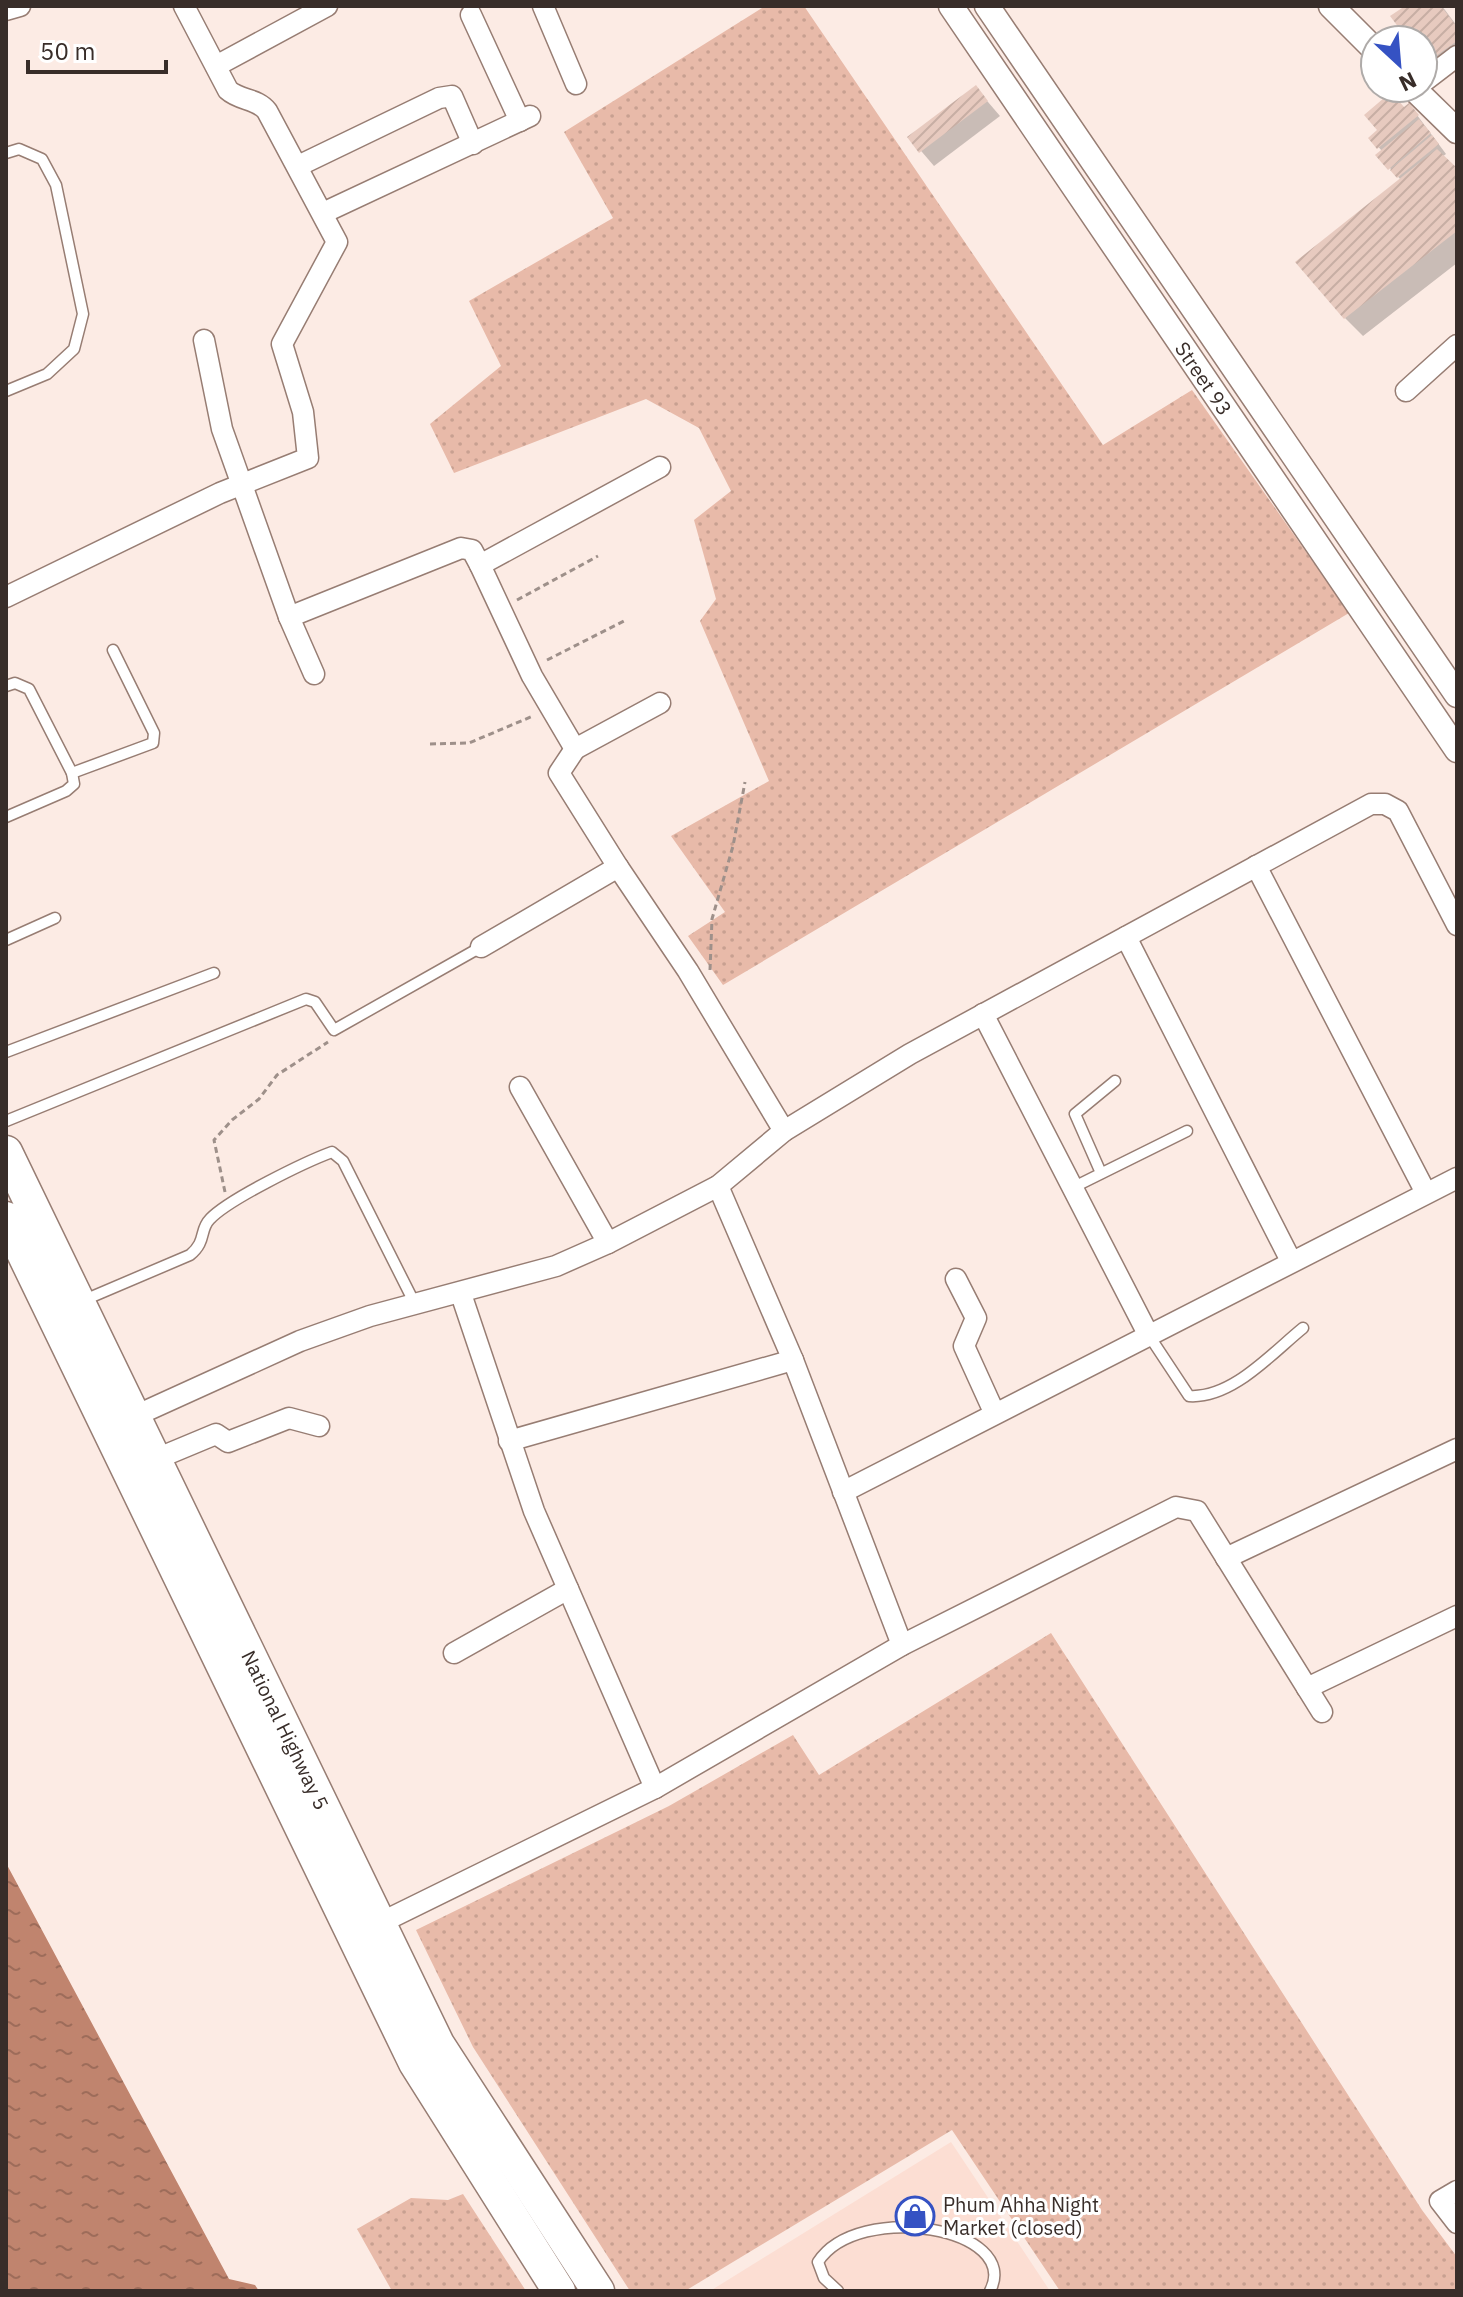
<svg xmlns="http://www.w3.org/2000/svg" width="1463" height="2297" viewBox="0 0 1463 2297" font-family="'IBM Plex Sans',sans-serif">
<defs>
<pattern id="green-dots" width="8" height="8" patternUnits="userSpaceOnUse" patternTransform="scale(2)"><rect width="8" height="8" fill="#e8baa9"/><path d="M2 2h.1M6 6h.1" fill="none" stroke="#c8a091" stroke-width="1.8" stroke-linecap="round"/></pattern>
<pattern id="water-ripples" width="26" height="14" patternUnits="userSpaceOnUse" patternTransform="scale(2)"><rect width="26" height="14" fill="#c0846e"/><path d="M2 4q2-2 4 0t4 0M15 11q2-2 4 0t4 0" fill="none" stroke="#9d6c5a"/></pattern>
<pattern id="building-hatch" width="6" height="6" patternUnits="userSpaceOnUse" patternTransform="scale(2)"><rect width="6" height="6" fill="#e7cabf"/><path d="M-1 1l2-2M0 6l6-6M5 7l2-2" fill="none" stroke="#c7aea4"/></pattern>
</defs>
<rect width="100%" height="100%" fill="#fcebe4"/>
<path fill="#fcded3" d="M951,2142L1050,2291H710Z"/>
<g fill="url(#green-dots)">
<path d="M765,6H804L1103,445L1192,390L1349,613L723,985L688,936L725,912L671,836L769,781L700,621L716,599L694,520L731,491L699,428L646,399L454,473L430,424L501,366L469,301L613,218L564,132Z"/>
<path d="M1051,1633L1422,2210L1457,2257V2291H1060L952,2130L685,2291H630L473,2047L416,1930L669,1806L793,1735L819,1775Z"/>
<path d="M463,2194L526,2291H392L357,2229L411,2198L448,2200Z"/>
</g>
<path fill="url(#water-ripples)" d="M6,1863L229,2279L255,2285L259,2291H6Z"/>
<g fill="#0003">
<path d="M1408,6H1442L1457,26V64L1441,76L1423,56V40H1411Z"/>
<path d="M976,88L1000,116L934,166L910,138Z"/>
<path d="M1405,109L1417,115L1446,154L1442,157L1457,170V263L1363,336L1345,318L1401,180L1378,155L1383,152L1370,138Z"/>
</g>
<g fill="url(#building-hatch)">
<path d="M1405,6H1441L1457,27V41L1426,63L1423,40H1408L1390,16Z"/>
<path d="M976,85L988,101L919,153L907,137Z"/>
<path d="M1391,92L1404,107L1409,103L1419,115L1377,149L1368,138L1377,130L1364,115Z"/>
<path d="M1419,119L1431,133L1388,170L1375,155Z"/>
<path d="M1432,135L1439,144L1397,178L1390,170Z"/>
<path d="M1437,149L1457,168V231L1344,319L1295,262Z"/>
</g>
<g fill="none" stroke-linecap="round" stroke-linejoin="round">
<defs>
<g id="service">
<path d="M6,153L19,149L42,159L56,185L83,314L74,349L47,374L6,391"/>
<path d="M6,686L15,683L29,689L72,773L74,784L66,791L6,817"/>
<path d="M72,773L153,743L154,733L113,650"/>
<path d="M6,940L55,918"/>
<path d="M6,1052L214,973"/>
<path d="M6,1121L306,999L315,1002L334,1030L481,947"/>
<path d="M1101,1173L1075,1114L1115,1081"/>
<path d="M1074,1187L1187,1131"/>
<path d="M82,1301L190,1255C207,1241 199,1230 210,1219C229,1199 305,1162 332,1152L343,1161L415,1304"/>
<path d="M1148,1334L1189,1396C1232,1399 1272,1353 1303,1328"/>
<path d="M838,2291L824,2278L818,2262C858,2200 1023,2228 990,2291"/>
</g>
<g id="minor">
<path d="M543,6L576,84"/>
<path d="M6,10L20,6"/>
<path d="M471,15L520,121"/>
<path d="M216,66L327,6"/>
<path d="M1423,82L1457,56"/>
<path d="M298,166L439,98L452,96L473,144"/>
<path d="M323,213L530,116"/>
<path d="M204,340L222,429L289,617L314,674"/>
<path d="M1406,391L1457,345"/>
<path d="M480,565L532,676L575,749L660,703"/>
<path d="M6,597L220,493L308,458L303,412L282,344L337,242L267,111C257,98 240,101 228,90L184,6"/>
<path d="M289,617L461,548L472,550L480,565L660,467"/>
<path d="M1256,866L1426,1193"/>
<path d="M618,867L688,971L784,1131"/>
<path d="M1126,937L1291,1261"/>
<path d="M481,947L618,867L559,773L575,749"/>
<path d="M983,1014L1148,1334"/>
<path d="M520,1087L608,1243"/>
<path d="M718,1186L793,1360L902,1645"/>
<path d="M956,1279L976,1318L964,1346L994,1412"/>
<path d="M461,1294L534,1511L655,1788"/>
<path d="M124,1421L300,1341L370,1316L556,1266L608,1243L718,1186L784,1131L910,1054L1371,804H1385L1398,811L1457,925"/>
<path d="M509,1441L793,1360"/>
<path d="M156,1459L216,1434L228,1442L289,1418L319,1426"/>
<path d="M843,1492L1457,1178"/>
<path d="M1226,1558L1457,1449"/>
<path d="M454,1653L568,1589"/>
<path d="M1307,1688L1457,1616"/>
<path d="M372,1927L655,1788L902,1645L1176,1507L1197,1511L1322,1712"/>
<path d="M1457,2191L1440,2201L1457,2223"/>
</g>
<g id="tertiary">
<path id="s1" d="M951,6L1457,750"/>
<path d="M987,6L1457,695"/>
<path d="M1331,6L1375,50"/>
<path d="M1413,88L1457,131"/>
</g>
<g id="trunk">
<path id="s2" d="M6,1152L438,2044L598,2291"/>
<path d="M6,1218L415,2063L559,2291"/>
</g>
</defs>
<use href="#service" stroke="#977d73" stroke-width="13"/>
<use href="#minor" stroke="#977d73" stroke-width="23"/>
<use href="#tertiary" stroke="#977d73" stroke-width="27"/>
<use href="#trunk" stroke="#977d73" stroke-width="35"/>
<g stroke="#9e908a" stroke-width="3" stroke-dasharray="6 4" stroke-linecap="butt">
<path d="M517,600L598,556"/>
<path d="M547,660L626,620"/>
<path d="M430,744L469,743L533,716"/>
<path d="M710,970L712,919L733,846L745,782"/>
<path d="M225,1192L214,1140L232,1120L259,1099L277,1075L328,1042"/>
</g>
<use href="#service" stroke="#fff" stroke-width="10"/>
<use href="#minor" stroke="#fff" stroke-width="20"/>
<use href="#tertiary" stroke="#fff" stroke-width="24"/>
<use href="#trunk" stroke="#fff" stroke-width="32"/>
</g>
<defs>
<symbol id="shop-ring" viewBox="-11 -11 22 22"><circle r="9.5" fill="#fff" stroke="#3552c3" stroke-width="1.5"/><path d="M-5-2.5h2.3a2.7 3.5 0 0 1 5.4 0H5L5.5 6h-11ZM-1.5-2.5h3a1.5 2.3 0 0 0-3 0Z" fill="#3552c3"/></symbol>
</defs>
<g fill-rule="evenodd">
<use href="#shop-ring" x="893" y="2194" width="44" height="44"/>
</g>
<g text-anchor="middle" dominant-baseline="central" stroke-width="6" stroke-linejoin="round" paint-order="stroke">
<g font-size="20" fill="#382d29" stroke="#fff">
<text stroke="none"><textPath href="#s1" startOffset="450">Street 93</textPath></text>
<text stroke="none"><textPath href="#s2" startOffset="642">National Highway 5</textPath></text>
</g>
<g font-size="20" fill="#382d29" stroke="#fff" text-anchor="start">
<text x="943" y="2204">Phum Ahha Night<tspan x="943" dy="23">Market (closed)</tspan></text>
</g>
</g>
<rect width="1463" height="2297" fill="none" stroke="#382d29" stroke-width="16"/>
<g transform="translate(1399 64) rotate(154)"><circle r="38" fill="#ffffff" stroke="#afaba9" stroke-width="2"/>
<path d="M0-6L14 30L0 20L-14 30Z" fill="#3552c3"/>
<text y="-12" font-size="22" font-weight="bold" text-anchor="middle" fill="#382d29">N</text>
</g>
<path d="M28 60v12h138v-12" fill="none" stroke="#382d29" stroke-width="4"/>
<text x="40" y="60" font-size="24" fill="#382d29" stroke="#ffffff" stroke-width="6" paint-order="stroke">50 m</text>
</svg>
